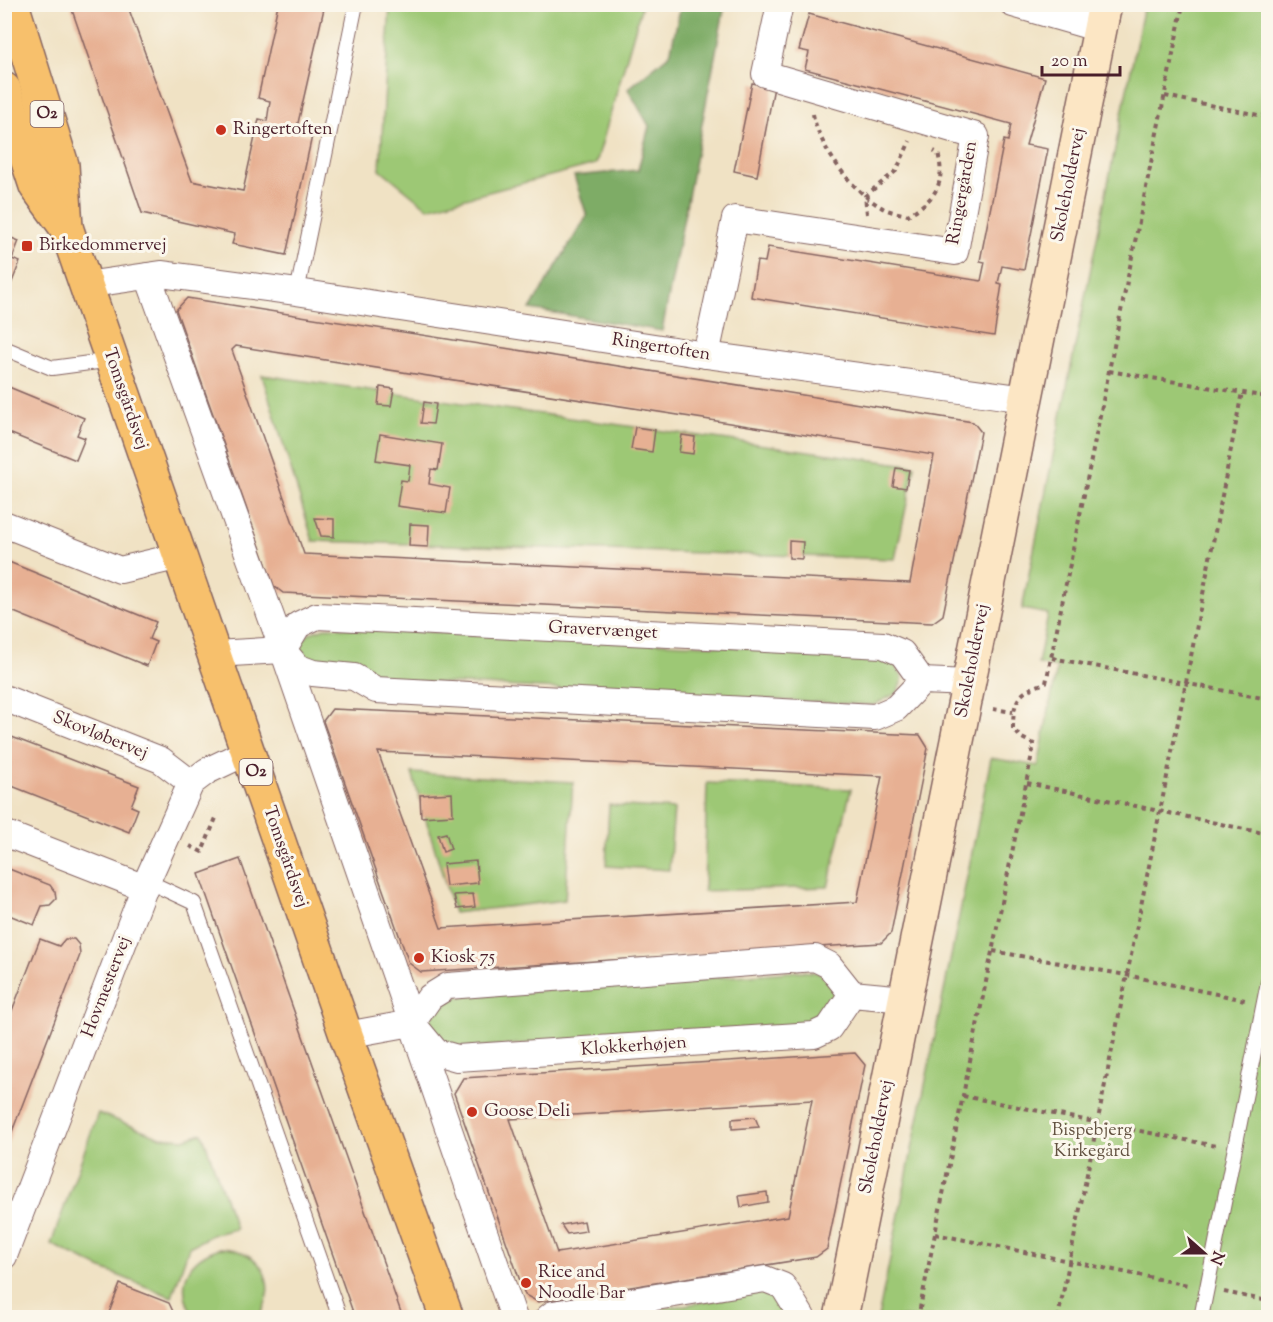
<svg xmlns="http://www.w3.org/2000/svg" width="1273" height="1322" viewBox="0 0 1273 1322" font-family="'Sorts Mill Goudy',serif">
<rect width="100%" height="100%" fill="#fbf7ec"/>
<filter id="ink" filterUnits="userSpaceOnUse"><feTurbulence type="fractalNoise" baseFrequency=".0167" numOctaves="2"/><feDisplacementMap in="SourceGraphic" scale="12" xChannelSelector="R" yChannelSelector="G"/><feConvolveMatrix kernelMatrix="1 2 1 2 8 2 1 2 1" color-interpolation-filters="sRGB"/></filter>
<filter id="wash" filterUnits="userSpaceOnUse"><feTurbulence type="fractalNoise" baseFrequency=".008" numOctaves="4" result="noise"/><feDisplacementMap in="SourceGraphic" scale="24" xChannelSelector="R" yChannelSelector="G"/><feGaussianBlur stdDeviation="1.35" result="paint"/><feColorMatrix in="noise" values="0 0 0 0 0 0 0 0 0 0 0 0 0 0 0 0 0 1.4 0 .05"/><feComposite in="paint" operator="in"/></filter>
<g filter="url(#wash)">
<rect width="100%" height="100%" fill="#f0e2c4"/>
<g fill="#9dc875" stroke="#747450" stroke-width="1.5">
<path d="M390,5H642L596,164L428,208L380,169Z"/>
<path d="M1144,5H1268V1317L878,1318L991,758L1038,766L1057,668L1038,664L1048,614L1022,609Z"/>
<path d="M262,375L915,466L895,559L313,541Z"/>
<path d="M328,627L876,653L890,658L903,678L897,693L874,705L385,680L355,664L310,660L292,652L310,633Z"/>
<path d="M412,773L573,782L565,900L454,913Z"/>
<path d="M707,783L851,789L828,887L704,891Z"/>
<path d="M609,805L674,809L669,870L606,866Z"/>
<path d="M801,971L820,973L838,992L831,1007L813,1025L461,1048L444,1042L425,1024L439,1008L456,997Z"/>
<path d="M98,1113L161,1137L184,1139L202,1133L236,1229L214,1234L189,1247L172,1297L100,1268L51,1244Z"/>
<path d="M220,1248C261,1249 280,1282 259,1317H194C175,1286 185,1259 220,1248Z"/>
<path d="M765,1292L777,1298L787,1315L785,1318H604Z"/>
</g>
<path fill="#7eac66" stroke="#646648" stroke-width="1.5" d="M681,5H725L662,331L530,309L587,216L574,176L638,170L649,126L628,89L670,54Z"/>
<g id="blocks">
<g fill="#e7b093" fill-rule="evenodd">
<path d="M77,4H127L192,181L243,191L259,119L267,121L270,101L258,98L278,4H325L296,132L312,136L286,255L232,244L235,234L142,213L71,7Z"/>
<path d="M809,14L1045,78L1026,145L1048,149L1024,270L1002,266L998,283L1002,284L994,336L751,297L757,261L765,262L768,247L981,281L985,262L980,261L1004,140L1008,141L1011,124L805,69L809,52L799,50Z"/>
<path d="M752,83L774,87L757,176L734,171Z"/>
<path d="M4,235L19,241L12,259L20,262L10,287L4,284Z"/>
<path d="M187,298L973,422L981,432L943,615L932,623L283,593L274,586L176,310ZM236,346L934,455L910,583L304,554L232,350Z"/>
<path d="M4,385L84,418L77,435L85,438L76,460L4,431Z"/>
<path d="M380,387L394,389L391,406L378,405Z"/>
<path d="M424,402L436,404L433,424L421,423Z"/>
<path d="M635,427L655,430L652,452L631,449Z"/>
<path d="M380,434L442,444L438,470L431,469L429,484L450,488L446,513L397,506L401,480L408,481L410,465L376,460Z"/>
<path d="M682,435L695,437L693,454L679,452Z"/>
<path d="M896,468L909,470L906,488L893,486Z"/>
<path d="M315,518L334,519V537L321,536Z"/>
<path d="M410,524L429,525L428,547L409,546Z"/>
<path d="M789,541L803,542L802,559L789,558Z"/>
<path d="M4,560L156,622L149,639L156,642L147,666L4,608Z"/>
<path d="M332,709L920,735L928,748L891,933L881,943L421,972L409,963L323,721ZM378,752L882,776L857,902L441,928Z"/>
<path d="M4,734L139,786L131,806L138,809L129,832L4,783Z"/>
<path d="M452,793L453,815L421,817L420,795Z"/>
<path d="M446,833L451,849L443,852L438,835Z"/>
<path d="M240,859L403,1318H355L199,874Z"/>
<path d="M476,861L478,883L446,886L443,864Z"/>
<path d="M4,867L50,885L55,892L56,899L50,905L42,906L34,925L4,913Z"/>
<path d="M473,894L475,907L457,909L454,895Z"/>
<path d="M40,939L59,946L65,939H74L79,945L80,955L5,1150L4,1031Z"/>
<path d="M855,1053L865,1065L827,1249L816,1257L538,1302L525,1295L454,1093L463,1078ZM812,1100L788,1216L557,1253L510,1119Z"/>
<path d="M755,1117L759,1127L732,1129V1119Z"/>
<path d="M767,1192L768,1202L741,1207L739,1196Z"/>
<path d="M584,1221L586,1231L567,1234L561,1225Z"/>
<path d="M120,1284L169,1303L176,1318H107Z"/>
</g>
</g>
</g>
<g filter="url(#ink)">
<use href="#blocks" fill-opacity="0" stroke="#846361" stroke-width="1.5"/>
<g fill="none" stroke-linecap="round" stroke-linejoin="round">
<defs>
<g id="lane">
<path d="M297,292L356,4"/>
<path d="M4,348L52,368L112,360"/>
<path d="M147,881L194,903L340,1318"/>
<path d="M1201,1318L1268,982"/>
</g>
<g id="street">
<path d="M1013,4L1100,29"/>
<path d="M148,276L283,650L514,1318"/>
<path d="M85,285L161,274L297,292L706,355L1026,399"/>
<path d="M706,355L735,219L955,252L976,136L765,74L780,4"/>
<path d="M4,524L120,570L180,556"/>
<path d="M283,650L298,625L317,616L883,645L902,653L922,681"/>
<path d="M214,654L283,650L297,667L313,673L354,677L376,690L875,717L896,708L922,681L969,683"/>
<path d="M4,698L161,760L191,783"/>
<path d="M4,833L145,888"/>
<path d="M412,1023L430,997L448,986L815,958L829,965L852,994"/>
<path d="M346,1035L412,1023L436,1052L457,1058L814,1035L829,1028L852,994L905,999"/>
<path d="M4,1256L147,881L191,783L207,771L249,751"/>
<path d="M548,1318L553,1314L765,1279L783,1286L802,1317"/>
</g>
<path id="secondary" d="M841,1318L1105,4"/>
<g id="primary">
<path d="M12,4L62,165L66,227L71,242L346,1035L447,1318"/>
<path d="M4,89L36,186L66,227"/>
</g>
</defs>
<use href="#lane" stroke="#846361" stroke-width="16"/>
<use href="#street" stroke="#846361" stroke-width="28"/>
<use href="#secondary" stroke="#846361" stroke-width="36"/>
<use href="#primary" stroke="#846361" stroke-width="36"/>
<g stroke="#846361" stroke-width="4" stroke-dasharray="4.5 4.5" stroke-linecap="butt">
<path d="M1165,96L1268,117"/>
<path d="M813,114C819,147 852,191 881,207C888,212 900,213 908,215C935,199 946,185 938,153L934,151"/>
<path d="M867,214L865,196L896,171L910,141"/>
<path d="M1109,371L1268,397"/>
<path d="M1052,658L1268,699"/>
<path d="M993,709L1013,712"/>
<path d="M1027,783L1268,834"/>
<path d="M190,846L202,852L216,818"/>
<path d="M993,951L1126,975L1245,1000"/>
<path d="M963,1096L1216,1146"/>
<path d="M935,1234L1188,1285"/>
<path d="M1224,1292L1268,1301"/>
<path d="M918,1318L1034,744L1020,737L1013,728C1013,699 1019,691 1046,683L1183,4"/>
<path d="M1058,1318L1186,682L1242,392"/>
</g>
<use href="#lane" stroke="#fff" stroke-width="14"/>
<use href="#street" stroke="#fff" stroke-width="26"/>
<use href="#secondary" stroke="#fce6c4" stroke-width="33"/>
<use href="#primary" stroke="#f7c06c" stroke-width="33"/>
</g>
</g>
<g fill="#c8321e" stroke="#fbf7ec" stroke-width="2">
<circle cx="221" cy="130" r="6"/>
<rect x="21" y="240" width="12" height="12" rx="3"/>
<circle cx="419" cy="958" r="6"/>
<circle cx="472" cy="1112" r="6"/>
<circle cx="526" cy="1283" r="6"/>
</g>
<g text-anchor="middle" dominant-baseline="central" stroke-width="6" stroke-linejoin="round" paint-order="stroke">
<g fill="#fbf7ec" stroke="#7f6065" stroke-width="1.5">
<rect x="30.5" y="101" width="33" height="26" rx="4.5"/>
<rect x="239.5" y="759" width="33" height="26" rx="4.5"/>
</g>
<g font-size="16" font-weight="bold" fill="#4a1f2b">
<text x="47" y="114">O2</text>
<text x="256" y="772">O2</text>
</g>
<g font-size="18" fill="#4a1f2b" stroke="#fbf7ec" text-anchor="start">
<text x="233" y="130">Ringertoften</text>
<text x="39" y="246">Birkedommervej</text>
<text x="431" y="958">Kiosk 75</text>
<text x="484" y="1112">Goose Deli</text>
<text x="538" y="1273">Rice and<tspan x="538" dy="21">Noodle Bar</tspan></text>
</g>
<g font-size="18" fill="#4a1f2b" stroke="#fbf7ec">
<text transform="translate(1069 185) rotate(-79)">Skoleholdervej</text>
<text transform="translate(963 193) rotate(-80)">Ringergården</text>
<text transform="translate(661 348) rotate(9)">Ringertoften</text>
<text transform="translate(125 399) rotate(71)">Tomsgårdsvej</text>
<text transform="translate(603 631) rotate(3)">Gravervænget</text>
<text transform="translate(973 661) rotate(-79)">Skoleholdervej</text>
<text transform="translate(100 736) rotate(22)">Skovløbervej</text>
<text transform="translate(285 857) rotate(71)">Tomsgårdsvej</text>
<text transform="translate(107 987) rotate(-69)">Hovmestervej</text>
<text transform="translate(634 1047) rotate(-4)">Klokkerhøjen</text>
<text transform="translate(877 1137) rotate(-79)">Skoleholdervej</text>
</g>
<g font-size="18" fill="#635241" stroke="#fbf7ec">
<text x="1092" y="1131">Bispebjerg<tspan x="1092" dy="21">Kirkegård</tspan></text>
</g>
</g>
<rect width="1273" height="1322" fill="none" stroke="#fbf7ec" stroke-width="24"/>
<g transform="translate(1204 1253) rotate(111)" stroke="#fbf7ec" stroke-width="4.5" paint-order="stroke">
<path d="M0-4.5L10 22L0 15L-10 22Z" fill="#4a1f2b"/>
<text y="-9" font-size="16" font-weight="bold" text-anchor="middle" fill="#4a1f2b">N</text>
</g>
<path d="M1042 66v9h78v-9" fill="none" stroke="#4a1f2b" stroke-width="3"/>
<text x="1051" y="66" font-size="18" fill="#4a1f2b" stroke="#fbf7ec" stroke-width="4.5" paint-order="stroke">20 m</text>
</svg>
